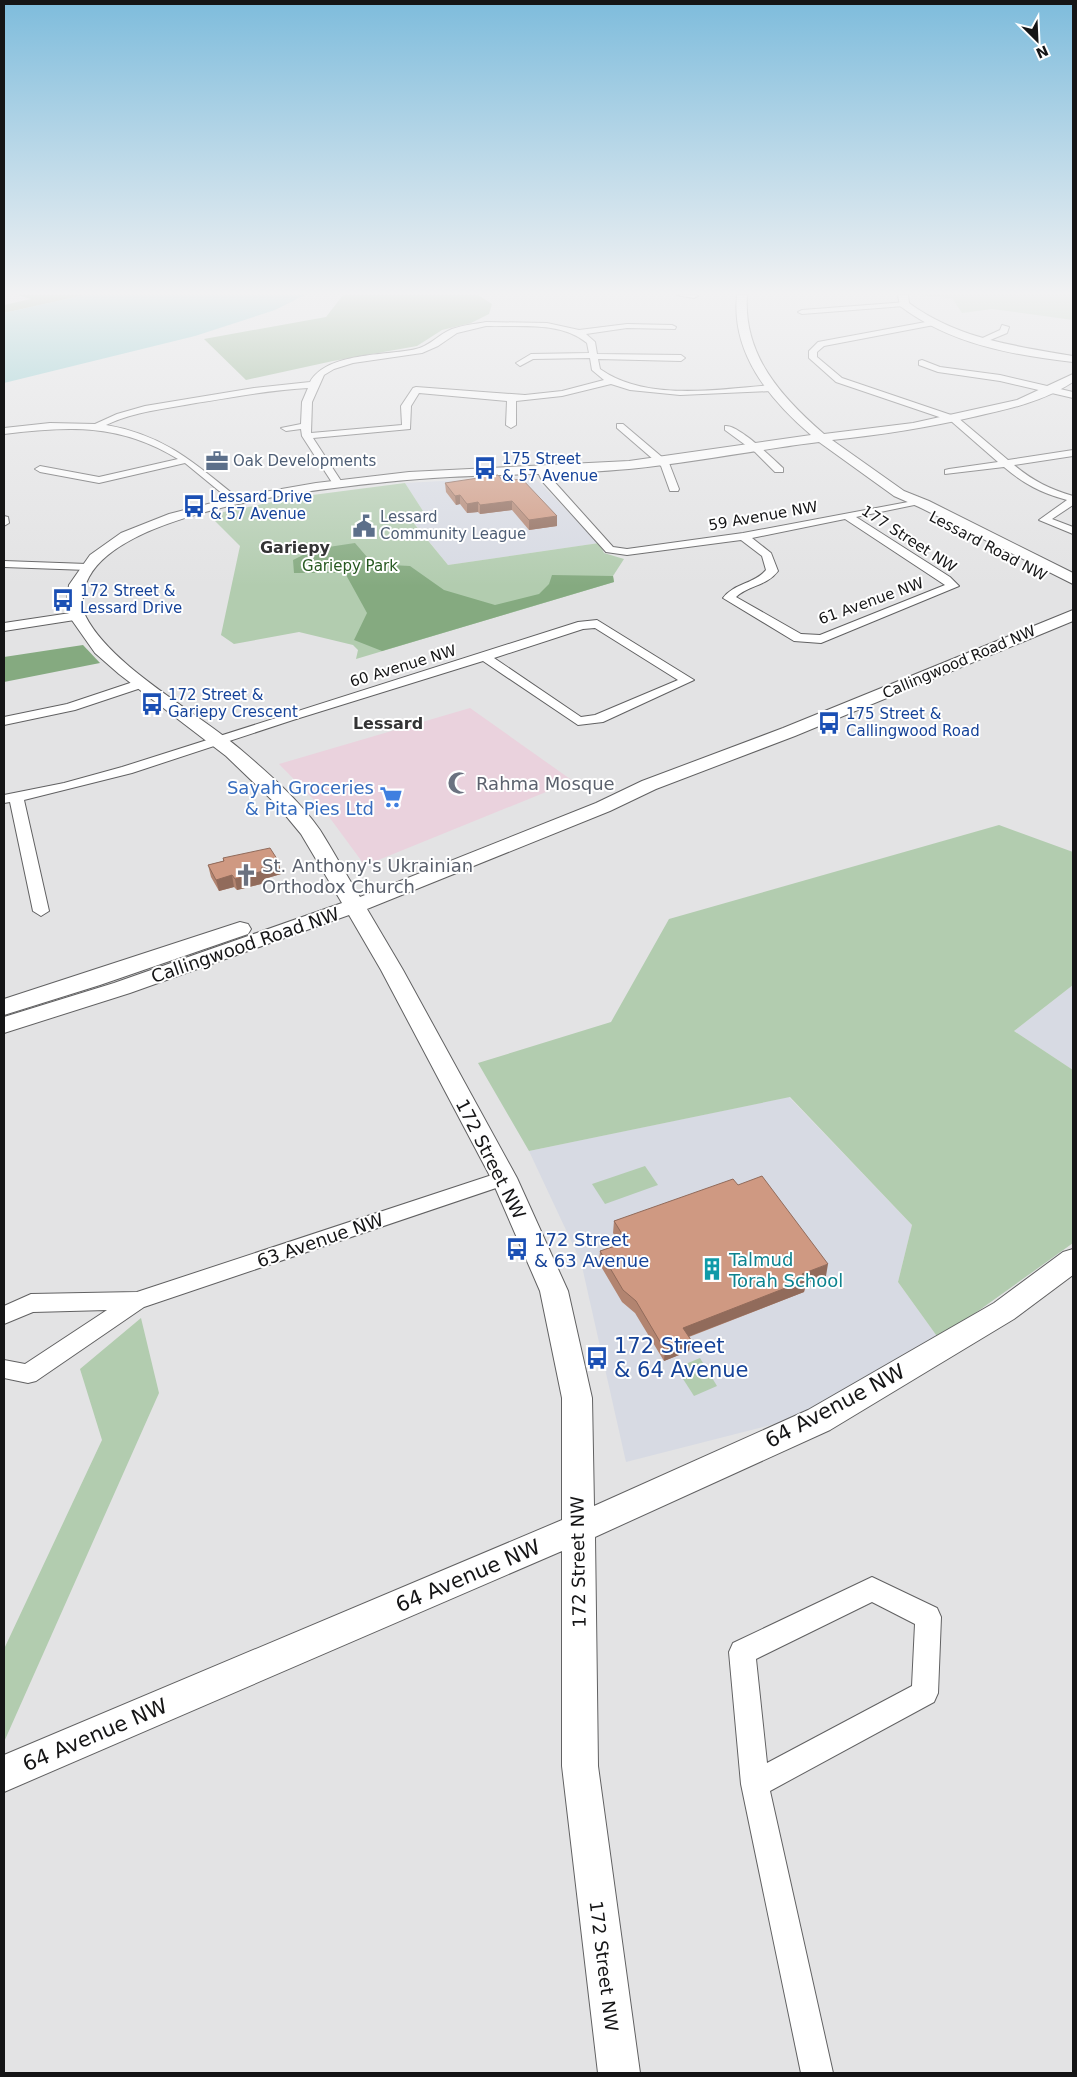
<svg xmlns="http://www.w3.org/2000/svg" width="1077" height="2077" viewBox="0 0 1077 2077" font-family="'DejaVu Sans',sans-serif">
<rect width="100%" height="100%" fill="#e3e3e4"/>
<path fill="#ead2dd" d="M470,708L573,781L371,863H363L324,810L279,764Z"/>
<g fill="#d7dae3">
<path d="M533,476L599,543L448,565L407,514L423,511L405,483Z"/>
<path d="M1073,985V1070L1014,1031Z"/>
<path d="M789,1097L912,1225L898,1282L939,1339L798,1418L626,1462L581,1262L529,1151Z"/>
</g>
<g fill="#b2ccaf">
<path d="M916,295H1073V320L992,309L962,313L952,298Z"/>
<path d="M405,483L423,511L407,515L448,565L599,543L604,553L624,559L613,576L614,582L356,659L358,650L353,645L299,632L234,644L221,635L240,546L209,515L297,497Z"/>
<path d="M999,825L1073,852V985L1014,1031L1073,1070V1243L939,1339L898,1282L912,1225L790,1097L529,1151L478,1063L611,1022L669,919Z"/>
<path d="M645,1166L658,1185L605,1204L592,1184Z"/>
<path d="M141,1318L159,1393L4,1742V1649L102,1440L80,1369Z"/>
<path d="M700,1358L717,1386L694,1396L676,1368Z"/>
</g>
<g fill="#85aa80">
<path d="M18,295H85L4,313V305L31,299Z"/>
<path d="M343,295H478L492,304L489,314L471,323L442,330L417,346L333,361L246,380L204,339L326,317Z"/>
<path d="M355,543L373,564L410,566L444,590L495,605L539,594L549,584L552,575L613,576L614,582L382,651L354,640L367,613L345,573H294L293,560L315,549Z"/>
<path d="M83,645L100,663L4,682V657Z"/>
</g>
<path fill="#7fc7c9" d="M85,295H305L275,310L195,336L4,383V313Z"/>
<g fill="none" stroke-linecap="round" stroke-linejoin="round">
<defs>
<g id="street">
<path d="M677,295H697L698,296L694,298Z"/>
<path d="M907,302V306H904L802,314L798,312L802,310Z"/>
<path d="M931,321H934V325L824,346L817,352V357L842,378L957,417L1008,460L1073,450V456L1014,465C1033,481 1050,489 1073,496V505L1052,519L1073,527V534L1039,520L1067,500C1041,493 1024,484 1004,467L945,474V470L949,469L998,462L951,421L836,382L809,358V351L818,342Z"/>
<path d="M486,322L547,323L579,330L627,324L672,325L676,327L675,329L627,328L586,334L595,342L597,354L681,355L685,358L681,361L598,359L600,369C647,402 718,389 772,385L776,388L772,391L680,395L630,390L611,384L562,396L516,401V425L511,428L506,425L507,401L419,393L411,406L410,429L313,438L343,484L338,487L333,484L302,436L301,429L286,431L281,428L301,424L302,402L308,388C270,390 234,397 196,403C166,409 135,411 106,425C164,435 195,463 239,499L240,501L235,504L185,463L99,483L40,472L35,469L40,466L99,477L178,459C120,423 68,426 4,434V428L50,423L95,424L117,414L145,406L254,388L310,382C327,352 385,356 416,349C430,346 439,334 452,329C463,325 475,324 486,322ZM486,326C519,327 561,321 587,343L589,353L531,354L516,363L520,366L533,359L590,358L592,370L604,380L562,391L525,395L416,387L413,388L401,406L402,425L311,433L312,402L324,375L334,369L353,363L422,353L438,346L457,333Z"/>
<path d="M1002,325L1009,327L1007,333L983,343L976,341L1000,330Z"/>
<path d="M922,360L940,367L1000,375L1073,392V398L1000,381L938,372L919,365V361Z"/>
<path d="M617,424H623L669,463L679,489L678,491H670L661,466L617,428Z"/>
<path d="M725,426C738,424 772,458 783,468V472H775L755,452L725,430Z"/>
<path d="M538,468H546L551,478L613,547L627,549L743,533L924,499V503L856,517L950,577L959,586L821,643L794,641L723,598C734,583 754,584 766,570L762,556L741,540L627,555L606,552L542,481L537,470ZM845,519L945,585L820,635L801,634L736,597C749,585 767,586 778,571L771,553L752,538Z"/>
<path d="M4,516L8,517L9,523L4,526Z"/>
<path d="M4,561L87,564L93,567L87,570L4,567Z"/>
<path d="M77,612L81,613V619L4,631V623Z"/>
<path d="M597,620L694,680L603,722L578,725L483,661L293,720L132,773L24,800L49,911L41,916L33,911L10,802L4,803V795L64,783L122,767L578,622ZM595,628L678,680L595,715L581,717L494,658L583,629Z"/>
<path d="M142,679L148,683L147,686L75,710L4,725V717L67,704Z"/>
<path d="M504,1171L511,1173L514,1178L511,1183L144,1307L36,1381L28,1383L4,1378V1360L25,1364L107,1310L33,1312L4,1324V1306L31,1294L137,1292Z"/>
<path d="M872,1577L937,1608L941,1617L938,1693L934,1702L770,1791L833,2073H801L741,1784L729,1652L733,1643ZM872,1602L915,1624L912,1686L767,1763L756,1659Z"/>
</g>
<g id="secondary">
<path d="M737,295H747C743,355 781,397 824,434L913,423L1017,400L1073,374V382C1042,402 1009,409 973,417C926,428 880,435 832,440L904,491L929,501L1073,573V584L919,507L894,496L819,442C755,450 692,463 629,469C555,476 481,473 407,480C333,487 127,507 89,577C83,588 80,606 86,617C112,667 197,712 240,749C268,773 299,800 320,830C334,852 346,875 360,897L596,803L642,781L783,728L1073,610V621L795,736L656,789L610,811L367,909L403,970L517,1178L568,1291L592,1398L594,1506L808,1410L994,1303L1063,1252L1073,1249V1275L1014,1319L830,1430L595,1537L598,1766L640,2073H598L562,1766V1551L4,1792V1755L562,1520V1398L540,1291L491,1178L381,970L349,915L130,993L4,1033V1017L114,983L342,903L301,834L277,805L226,756L119,674L95,653L69,616L67,601L69,585L90,555L121,533L169,514L235,497L316,483L409,472L629,461L811,435C769,399 731,353 737,295Z"/>
<path d="M898,295H908L909,303C958,339 1015,346 1073,356V362C1012,355 950,344 900,306Z"/>
<path d="M240,922L248,924L251,929L248,934L100,985L4,1015V999Z"/>
</g>
</defs>
<use href="#street" stroke="#616162" stroke-width="2"/>
<use href="#secondary" stroke="#616162" stroke-width="2"/>
<use href="#street" fill="#fff" fill-rule="evenodd"/>
<use href="#secondary" fill="#fff" fill-rule="evenodd"/>
</g>
<g fill="#b28470">
<path d="M503,481L557,516V526L529,530L512,510L480,514L478,512L467,513L460,504L456,505L446,492L445,483Z"/>
<path d="M223,858L281,874L264,879L265,883L237,890L234,887L219,891L211,877L208,865L223,861Z"/>
<path d="M738,1185L826,1276L806,1283L804,1292L689,1337L691,1340L689,1351L664,1361L635,1313L622,1302L599,1263L600,1251L620,1244L613,1233L614,1221Z"/>
</g>
<g fill="#916b5b">
<path d="M460,495V504L456,505L455,496Z"/>
<path d="M512,501V510L480,514V505Z"/>
<path d="M478,502V512L467,513V504Z"/>
<path d="M557,516V526L529,530V520Z"/>
<path d="M279,862L281,874L264,879L265,883L237,890L235,879L261,868Z"/>
<path d="M232,875L234,887L219,891L216,880Z"/>
<path d="M828,1264L826,1276L806,1283L804,1292L682,1339L683,1328L802,1274Z"/>
<path d="M691,1340L689,1351L664,1361L665,1350Z"/>
</g>
<g fill="#cf9982" stroke="#916b5b">
<path d="M498,475L503,481L522,479L557,516L529,520L512,501L480,505L478,502L467,504L460,495L455,496L445,483Z"/>
<path d="M270,848L279,862L261,868L263,871L235,879L232,875L216,880L208,865L224,861L223,858Z"/>
<path d="M762,1176L828,1264L802,1274L806,1280L683,1328L691,1340L665,1350L636,1301L623,1290L600,1251L627,1242L614,1221L733,1179L738,1185Z"/>
</g>
<linearGradient id="sky" x2="0" y2="1"><stop stop-color="#7ebcdc"/><stop offset="0.5" stop-color="#f2f2f3"/><stop offset="1" stop-color="#f2f2f3" stop-opacity="0"/></linearGradient>
<rect width="1077" height="586" fill="url(#sky)"/>
<defs>
<symbol id="office-bare" viewBox="-9 -9 18 18"><path d="M-6-3h4V-5.5h4V-3h4V5H-6ZM-1-4.5V-3h2v-1.5ZM-6 0V1H6V0Z" fill="#5c6f8a" stroke="#fff" stroke-width="2.5" paint-order="stroke"/></symbol>
<symbol id="bus-bare" viewBox="-9 -9 18 18"><path d="M-5-6H5V4H4V6H2V4H-2V6H-4V4H-5ZM-3.5-4V0h7V-4ZM-3.5 1.2v1.5H-2V1.2ZM2 1.2v1.5H3.5V1.2Z" fill="#1a4fb4" stroke="#fff" stroke-width="2.5" paint-order="stroke"/></symbol>
<symbol id="civic-bare" viewBox="-9 -9 18 18"><path d="M-.6-6.5H3V-4.5H.6V-3L4-1V1h2V6H-6V1h2V-1L-.6-3ZM-1.2 2.5V6h2.4V2.5Z" fill="#5c6f8a" stroke="#fff" stroke-width="2.5" paint-order="stroke"/></symbol>
<symbol id="mosque-bare" viewBox="-9 -9 18 18"><path d="M3.5-4.9A6 6 0 1 0 3.5 4.9A5 5 0 1 1 3.5-4.9Z" fill="#6b7280" stroke="#fff" stroke-width="2.5" paint-order="stroke"/></symbol>
<symbol id="supermarket-bare" viewBox="-9 -9 18 18"><path d="M-6-5.5h2.5l.6 2H6L4.5 2H-2.5L-4.4-4H-6ZM-1.5 3.2a1.3 1.3 0 1 0 .1 0ZM3 3.2a1.3 1.3 0 1 0 .1 0Z" fill="#3f7fe0" stroke="#fff" stroke-width="2.5" paint-order="stroke"/></symbol>
<symbol id="church-bare" viewBox="-9 -9 18 18"><path d="M-1.2-6h2.4v3.5h3.3v2.4h-3.3V6h-2.4V-.1h-3.3v-2.4h3.3Z" fill="#6b7280" stroke="#fff" stroke-width="2.5" paint-order="stroke"/></symbol>
<symbol id="building-bare" viewBox="-9 -9 18 18"><path d="M-4-6H4V6H1V3H-1V6H-4ZM-2.5-4.3h1.7v1.8h-1.7ZM.8-4.3h1.7v1.8H.8ZM-2.5-1h1.7V.8h-1.7ZM.8-1h1.7V.8H.8Z" fill="#0f9aa8" stroke="#fff" stroke-width="2.5" paint-order="stroke"/></symbol>
</defs>
<g fill-rule="evenodd">
<use href="#office-bare" x="201" y="445" width="32" height="32"/>
<use href="#bus-bare" x="469" y="452" width="32" height="32"/>
<use href="#bus-bare" x="178" y="490" width="32" height="32"/>
<use href="#civic-bare" x="348" y="510" width="32" height="32"/>
<use href="#bus-bare" x="47" y="584" width="32" height="32"/>
<use href="#bus-bare" x="136" y="688" width="32" height="32"/>
<use href="#bus-bare" x="813" y="707" width="32" height="32"/>
<use href="#mosque-bare" x="443" y="767" width="32" height="32"/>
<use href="#supermarket-bare" x="375" y="781" width="32" height="32"/>
<use href="#church-bare" x="230" y="859" width="32" height="32"/>
<use href="#bus-bare" x="501" y="1233" width="32" height="32"/>
<use href="#building-bare" x="696" y="1253" width="32" height="32"/>
<use href="#bus-bare" x="581" y="1342" width="32" height="32"/>
</g>
<g text-anchor="middle" dominant-baseline="central" stroke-width="4" stroke-linejoin="round" paint-order="stroke">
<g font-size="15" fill="#164399" stroke="#fff" text-anchor="start">
<text x="502" y="459">175 Street<tspan x="502" dy="17">&amp; 57 Avenue</tspan></text>
<text x="210" y="497">Lessard Drive<tspan x="210" dy="17">&amp; 57 Avenue</tspan></text>
<text x="80" y="591">172 Street &amp;<tspan x="80" dy="17">Lessard Drive</tspan></text>
<text x="168" y="695">172 Street &amp;<tspan x="168" dy="17">Gariepy Crescent</tspan></text>
<text x="846" y="714">175 Street &amp;<tspan x="846" dy="17">Callingwood Road</tspan></text>
</g>
<g font-size="15" fill="#4e5e75" stroke="#fff" text-anchor="start">
<text x="233" y="461">Oak Developments</text>
<text x="380" y="517">Lessard<tspan x="380" dy="17">Community League</tspan></text>
</g>
<g font-size="15" fill="#151516" stroke="#fff">
<text transform="translate(763 516) rotate(-10)">59 Avenue NW</text>
<text transform="translate(909 539) rotate(33)">177 Street NW</text>
<text transform="translate(988 546) rotate(28)">Lessard Road NW</text>
<text transform="translate(871 601) rotate(-20)">61 Avenue NW</text>
<text transform="translate(959 662) rotate(-23)">Callingwood Road NW</text>
<text transform="translate(403 666) rotate(-17)">60 Avenue NW</text>
</g>
<g font-size="15" fill="#275921" stroke="#fff">
<text x="350" y="566">Gariepy Park</text>
</g>
<g font-size="16" font-weight="bold" fill="#343435" stroke="#fff">
<text x="295" y="547">Gariepy</text>
</g>
<g font-size="16" font-weight="bold" fill="#343435" stroke="#fff">
<text x="388" y="723">Lessard</text>
</g>
<g font-size="18" fill="#5b616d" stroke="#fff" text-anchor="start">
<text x="476" y="783">Rahma Mosque</text>
<text x="262" y="865">St. Anthony's Ukrainian<tspan x="262" dy="21">Orthodox Church</tspan></text>
</g>
<g font-size="18" fill="#366cbe" stroke="#fff" text-anchor="end">
<text x="374" y="787">Sayah Groceries<tspan x="374" dy="21">&amp; Pita Pies Ltd</tspan></text>
</g>
<g font-size="18" fill="#151516" stroke="#fff">
<text transform="translate(245 945) rotate(-19)">Callingwood Road NW</text>
<text transform="translate(491 1159) rotate(63)">172 Street NW</text>
<text transform="translate(320 1240) rotate(-19)">63 Avenue NW</text>
<text transform="translate(578 1562) rotate(-91)">172 Street NW</text>
<text transform="translate(604 1966) rotate(83)">172 Street NW</text>
</g>
<g font-size="18" fill="#164399" stroke="#fff" text-anchor="start">
<text x="534" y="1239">172 Street<tspan x="534" dy="21">&amp; 63 Avenue</tspan></text>
</g>
<g font-size="18" fill="#0d838f" stroke="#fff" text-anchor="start">
<text x="729" y="1259">Talmud<tspan x="729" dy="21">Torah School</tspan></text>
</g>
<g font-size="21" fill="#164399" stroke="#fff" text-anchor="start">
<text x="614" y="1346">172 Street<tspan x="614" dy="24">&amp; 64 Avenue</tspan></text>
</g>
<g font-size="21" fill="#151516" stroke="#fff">
<text transform="translate(835 1406) rotate(-28)">64 Avenue NW</text>
<text transform="translate(468 1576) rotate(-23)">64 Avenue NW</text>
<text transform="translate(95 1735) rotate(-23)">64 Avenue NW</text>
</g>
</g>
<rect width="1077" height="2077" fill="none" stroke="#151516" stroke-width="10"/>
<g transform="translate(1037 40) rotate(156)" stroke="#ffffff" stroke-width="4" paint-order="stroke">
<path d="M0-4L9 19L0 12L-9 19Z" fill="#151516"/>
<text y="-8" font-size="14" font-weight="bold" text-anchor="middle" fill="#151516">N</text>
</g>
</svg>
